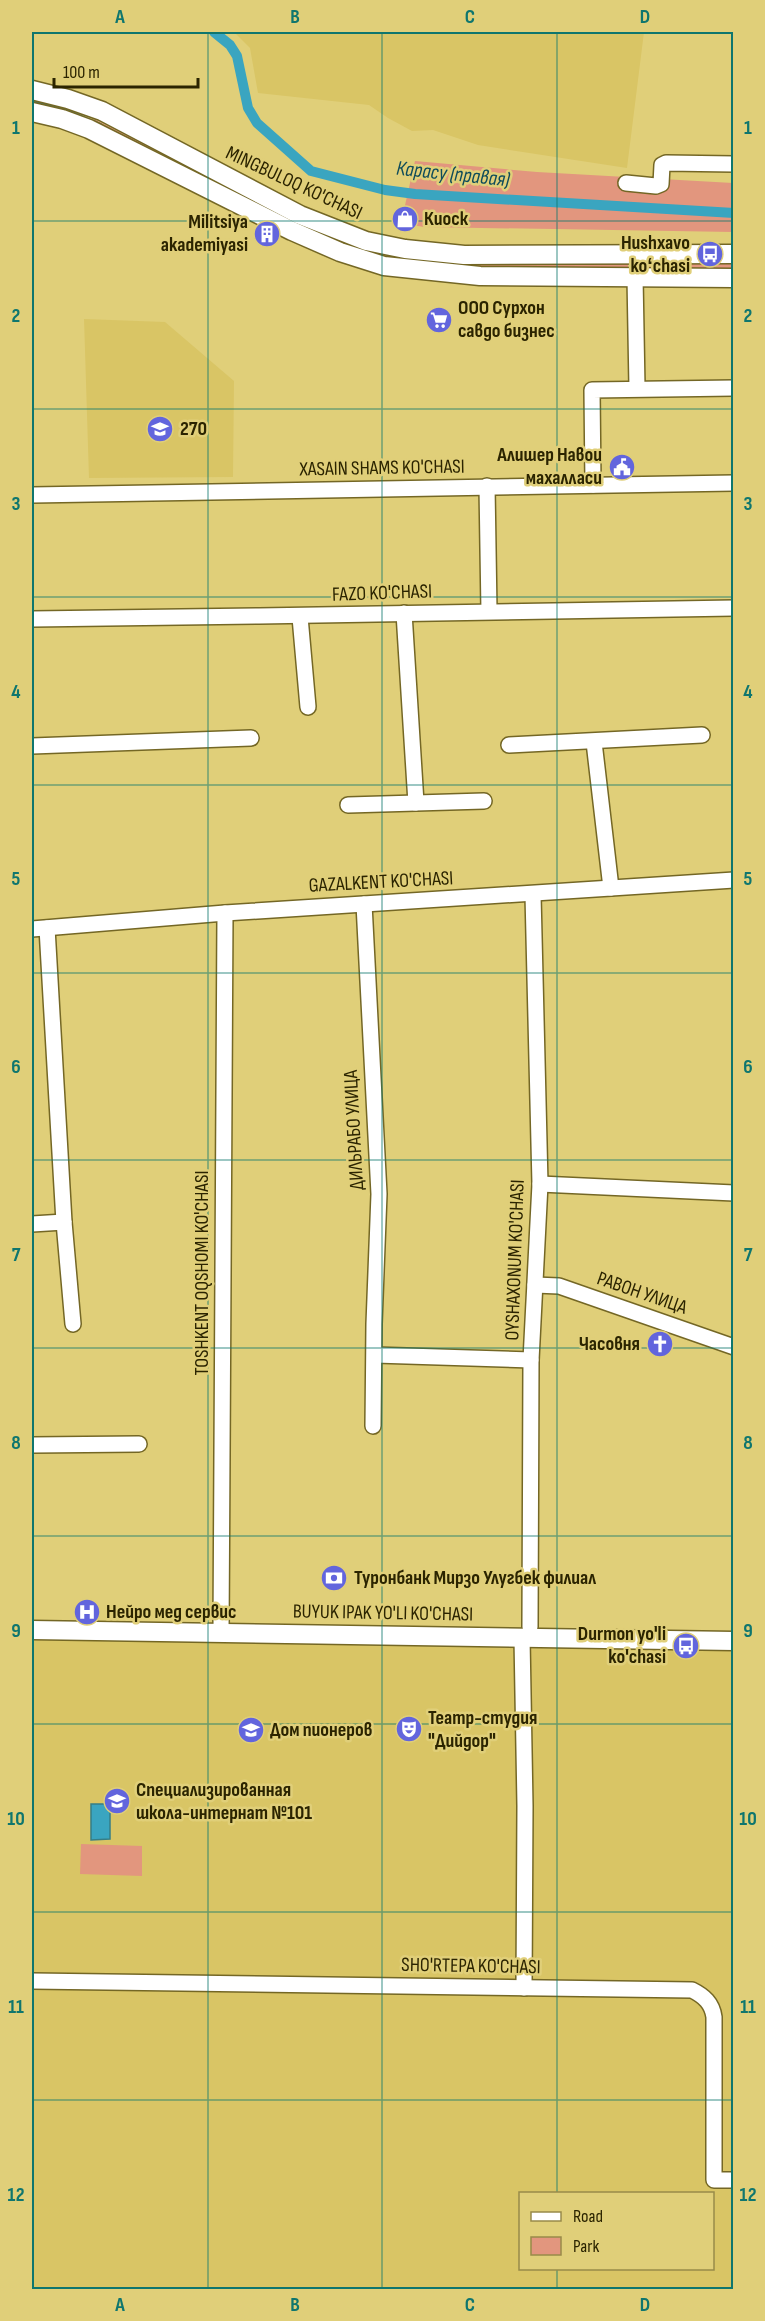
<svg xmlns="http://www.w3.org/2000/svg" width="765" height="2321" viewBox="0 0 765 2321" font-family="'Sofia Sans Condensed',sans-serif">
<rect width="100%" height="100%" fill="#e0cf79"/>
<g fill="#d9c565" fill-rule="evenodd">
<path d="M234,32H644L627,168L478,145L433,130L412,131L388,118L369,105L258,93L250,48Z"/>
<path d="M84,319L165,322L234,381L233,477L89,478Z"/>
<path d="M32,1630L733,1641V2289H32ZM520,2194H712V2268H520Z"/>
</g>
<g fill="#e2967e">
<path d="M94,119L210,177L207,182L92,124Z"/>
<path d="M415,161L537,172L733,183V232L424,227L401,223Z"/>
<path d="M405,256L628,263V269H513L404,261Z"/>
<rect x="643" y="261" width="90" height="9"/>
<path d="M81,1844L142,1846V1876L80,1874Z"/>
</g>
<path fill="#3aa5c0" stroke="#367e86" stroke-width="1.5" d="M91,1804H110V1839L91,1840Z"/>
<g fill="none" stroke-linecap="round" stroke-linejoin="round">
<path stroke="#367e86" stroke-width="3" d="M32,102L61,108L101,125"/>
<path stroke="#3aa5c0" stroke-width="10" d="M214,32L230,45L237,56L248,108L257,123L311,171L385,190L415,194L734,213"/>
<defs>
<g id="minor">
<path d="M626,183L656,186L661,184L662,165L666,163L734,164"/>
<path d="M635,277L637,388"/>
<path d="M593,485L592,390L734,388"/>
<path d="M487,486L489,611"/>
<path d="M32,495L734,483"/>
<path d="M404,613L416,803"/>
<path d="M300,617L308,707"/>
<path d="M32,619C266,617 499,611 734,608"/>
<path d="M594,742L611,888"/>
<path d="M509,745L702,735"/>
<path d="M32,746L251,738"/>
<path d="M348,805L484,801"/>
<path d="M364,904L379,1194L374,1324L373,1426"/>
<path d="M47,928L64,1222L73,1324"/>
<path d="M32,929L225,913L734,880"/>
<path d="M540,1184L734,1193"/>
<path d="M32,1224L64,1222"/>
<path d="M535,1285L559,1286L734,1347"/>
<path d="M375,1355L531,1360"/>
<path d="M32,1445L139,1444"/>
<path d="M530,1627L531,1360L540,1184L533,895"/>
<path d="M221,1633L225,913"/>
<path d="M522,1638L525,1806L524,1988"/>
<path d="M32,1981L692,1990C704,1996 712,2003 714,2017V2180H734"/>
</g>
<g id="major">
<path d="M32,90L68,99L102,111L300,215L366,241L405,249L464,255L734,254"/>
<path d="M32,112L62,119L89,129L292,231L340,252L384,266L480,276L734,278"/>
<path d="M32,1630L734,1641"/>
</g>
</defs>
<use href="#minor" stroke="#746725" stroke-width="18"/>
<use href="#major" stroke="#746725" stroke-width="21"/>
<use href="#minor" stroke="#fff" stroke-width="15"/>
<use href="#major" stroke="#fff" stroke-width="18"/>
</g>
<path fill="none" stroke="#0f766e" stroke-width="1.5" stroke-opacity="0.55" d="M208,32V2290M382,32V2290M557,32V2194M32,221H734M32,409H734M32,597H734M32,785H734M32,973H734M32,1160H734M32,1348H734M32,1536H734M32,1724H734M32,1912H734M32,2100H734M557,2268V2290"/>
<defs>
<symbol id="shop-disc" viewBox="-11 -11 22 22"><circle r="9.5" fill="#6265dd" stroke="#e0cf79"/><path d="M-5-2.5h2.3a2.7 3.5 0 0 1 5.4 0H5L5.5 6h-11ZM-1.5-2.5h3a1.5 2.3 0 0 0-3 0Z" fill="#fff"/></symbol>
<symbol id="building-disc" viewBox="-11 -11 22 22"><circle r="9.5" fill="#6265dd" stroke="#e0cf79"/><path d="M-4-6H4V6H1V3H-1V6H-4ZM-2.5-4.3h1.7v1.8h-1.7ZM.8-4.3h1.7v1.8H.8ZM-2.5-1h1.7V.8h-1.7ZM.8-1h1.7V.8H.8Z" fill="#fff"/></symbol>
<symbol id="bus-disc" viewBox="-11 -11 22 22"><circle r="9.5" fill="#6265dd" stroke="#e0cf79"/><path d="M-5-6H5V4H4V6H2V4H-2V6H-4V4H-5ZM-3.5-4V0h7V-4ZM-3.5 1.2v1.5H-2V1.2ZM2 1.2v1.5H3.5V1.2Z" fill="#fff"/></symbol>
<symbol id="supermarket-disc" viewBox="-11 -11 22 22"><circle r="9.5" fill="#6265dd" stroke="#e0cf79"/><path d="M-6-5.5h2.5l.6 2H6L4.5 2H-2.5L-4.4-4H-6ZM-1.5 3.2a1.3 1.3 0 1 0 .1 0ZM3 3.2a1.3 1.3 0 1 0 .1 0Z" fill="#fff"/></symbol>
<symbol id="school-disc" viewBox="-11 -11 22 22"><circle r="9.5" fill="#6265dd" stroke="#e0cf79"/><path d="M0-5L7-2L0 1L-7-2ZM-4 1L0 2.5L4 1V4Q0 6-4 4Z" fill="#fff"/></symbol>
<symbol id="civic-disc" viewBox="-11 -11 22 22"><circle r="9.5" fill="#6265dd" stroke="#e0cf79"/><path d="M-.6-6.5H3V-4.5H.6V-3L4-1V1h2V6H-6V1h2V-1L-.6-3ZM-1.2 2.5V6h2.4V2.5Z" fill="#fff"/></symbol>
<symbol id="church-disc" viewBox="-11 -11 22 22"><circle r="9.5" fill="#6265dd" stroke="#e0cf79"/><path d="M-1.2-6h2.4v3.5h3.3v2.4h-3.3V6h-2.4V-.1h-3.3v-2.4h3.3Z" fill="#fff"/></symbol>
<symbol id="bank-disc" viewBox="-11 -11 22 22"><circle r="9.5" fill="#6265dd" stroke="#e0cf79"/><path d="M-6-4H6V4H-6ZM0-2.3a2.3 2.3 0 1 0 0 4.6a2.3 2.3 0 1 0 0-4.6Z" fill="#fff"/></symbol>
<symbol id="hospital-disc" viewBox="-11 -11 22 22"><circle r="9.5" fill="#6265dd" stroke="#e0cf79"/><path d="M-5-5h3v3.5h4V-5h3V5h-3V1.5h-4V5h-3Z" fill="#fff"/></symbol>
<symbol id="theatre-disc" viewBox="-11 -11 22 22"><circle r="9.5" fill="#6265dd" stroke="#e0cf79"/><path d="M-5-5.5Q0-4 5-5.5V0Q5 5 0 6Q-5 5-5 0ZM-3.3-2.5H-1v1.5H-3.3ZM1-2.5H3.3v1.5H1ZM-2.8 1Q0 5.5 2.8 1Z" fill="#fff"/></symbol>
</defs>
<g fill-rule="evenodd">
<use href="#shop-disc" x="390" y="204" width="30" height="30"/>
<use href="#building-disc" x="252" y="219" width="30" height="30"/>
<use href="#bus-disc" x="695" y="239" width="30" height="30"/>
<use href="#supermarket-disc" x="424" y="305" width="30" height="30"/>
<use href="#school-disc" x="145" y="414" width="30" height="30"/>
<use href="#civic-disc" x="607" y="452" width="30" height="30"/>
<use href="#church-disc" x="645" y="1329" width="30" height="30"/>
<use href="#bank-disc" x="319" y="1563" width="30" height="30"/>
<use href="#hospital-disc" x="72" y="1597" width="30" height="30"/>
<use href="#bus-disc" x="671" y="1631" width="30" height="30"/>
<use href="#theatre-disc" x="394" y="1714" width="30" height="30"/>
<use href="#school-disc" x="236" y="1715" width="30" height="30"/>
<use href="#school-disc" x="102" y="1786" width="30" height="30"/>
</g>
<g text-anchor="middle" dominant-baseline="central" stroke-width="5" stroke-linejoin="round" paint-order="stroke">
<g font-size="20" fill="#2b2400" stroke="#e0cf79">
<text transform="translate(294 183) rotate(25)">MINGBULOQ KO'CHASI</text>
<text transform="translate(382 468) rotate(-1)">XASAIN SHAMS KO'CHASI</text>
<text transform="translate(382 593) rotate(-2)">FAZO KO'CHASI</text>
<text transform="translate(381 882) rotate(-3)">GAZALKENT KO'CHASI</text>
<text transform="translate(354 1130) rotate(-93)">ДИЛЬРАБО УЛИЦА</text>
<text transform="translate(515 1260) rotate(-88)">OYSHAXONUM KO'CHASI</text>
<text transform="translate(202 1273) rotate(-90)">TOSHKENT OQSHOMI KO'CHASI</text>
<text transform="translate(642 1293) rotate(19)">РАВОН УЛИЦА</text>
<text transform="translate(383 1613) rotate(1)">BUYUK IPAK YO'LI KO'CHASI</text>
<text transform="translate(471 1966) rotate(1)">SHO'RTEPA KO'CHASI</text>
</g>
<g font-size="20" font-weight="bold" fill="#2b2400" stroke="#e0cf79" text-anchor="start">
<text x="424" y="219">Киоск</text>
<text x="248" y="222" text-anchor="end">Militsiya<tspan x="248" dy="23">akademiyasi</tspan></text>
<text x="690" y="243" text-anchor="end">Hushxavo<tspan x="690" dy="23">koʻchasi</tspan></text>
<text x="458" y="308">ООО Сурхон<tspan x="458" dy="23">савдо бизнес</tspan></text>
<text x="180" y="429">270</text>
<text x="602" y="455" text-anchor="end">Алишер Навои<tspan x="602" dy="23">махалласи</tspan></text>
<text x="640" y="1344" text-anchor="end">Часовня</text>
<text x="354" y="1578">Туронбанк Мирзо Улугбек филиал</text>
<text x="106" y="1612">Нейро мед сервис</text>
<text x="666" y="1634" text-anchor="end">Durmon yo'li<tspan x="666" dy="23">ko'chasi</tspan></text>
<text x="428" y="1718">Театр-студия<tspan x="428" dy="23">"Дийдор"</tspan></text>
<text x="270" y="1730">Дом пионеров</text>
<text x="136" y="1790">Специализированная<tspan x="136" dy="23">школа-интернат №101</tspan></text>
</g>
<g font-size="21" font-style="italic" fill="#0f4c5a" stroke="#e0cf79">
<text transform="translate(453 174) rotate(6)">Карасу (правая)</text>
</g>
</g>
<rect width="765" height="2321" fill="none" stroke="#e0cf79" stroke-width="66"/>
<rect x="519" y="2192" width="195" height="78" fill="#e0cf79" stroke="#988b49" stroke-width="1.5"/>
<rect x="531" y="2212" width="30" height="9" fill="#ffffff" stroke="#988b49" stroke-width="1.5"/>
<text x="573" y="2222" font-size="18" fill="#2b2400">Road</text>
<rect x="531" y="2237" width="30" height="18" fill="#e2967e" stroke="#988b49" stroke-width="1.5"/>
<text x="573" y="2252" font-size="18" fill="#2b2400">Park</text>
<path d="M54 78v9h144v-9" fill="none" stroke="#2b2400" stroke-width="3"/>
<text x="63" y="78" font-size="18" fill="#2b2400" stroke="#e0cf79" stroke-width="4.5" paint-order="stroke">100 m</text>
<rect x="33" y="33" width="699" height="2255" fill="none" stroke="#0f766e" stroke-width="2"/>
<g font-size="20" text-anchor="middle" font-weight="bold" fill="#0f766e">
<text x="120" y="23">A</text>
<text x="295" y="23">B</text>
<text x="470" y="23">C</text>
<text x="645" y="23">D</text>
<text x="16" y="134">1</text>
<text x="748" y="134">1</text>
<text x="16" y="322">2</text>
<text x="748" y="322">2</text>
<text x="16" y="510">3</text>
<text x="748" y="510">3</text>
<text x="16" y="698">4</text>
<text x="748" y="698">4</text>
<text x="16" y="885">5</text>
<text x="748" y="885">5</text>
<text x="16" y="1073">6</text>
<text x="748" y="1073">6</text>
<text x="16" y="1261">7</text>
<text x="748" y="1261">7</text>
<text x="16" y="1449">8</text>
<text x="748" y="1449">8</text>
<text x="16" y="1637">9</text>
<text x="748" y="1637">9</text>
<text x="16" y="1825">10</text>
<text x="748" y="1825">10</text>
<text x="16" y="2013">11</text>
<text x="748" y="2013">11</text>
<text x="16" y="2201">12</text>
<text x="748" y="2201">12</text>
<text x="120" y="2311">A</text>
<text x="295" y="2311">B</text>
<text x="470" y="2311">C</text>
<text x="645" y="2311">D</text>
</g>
</svg>
